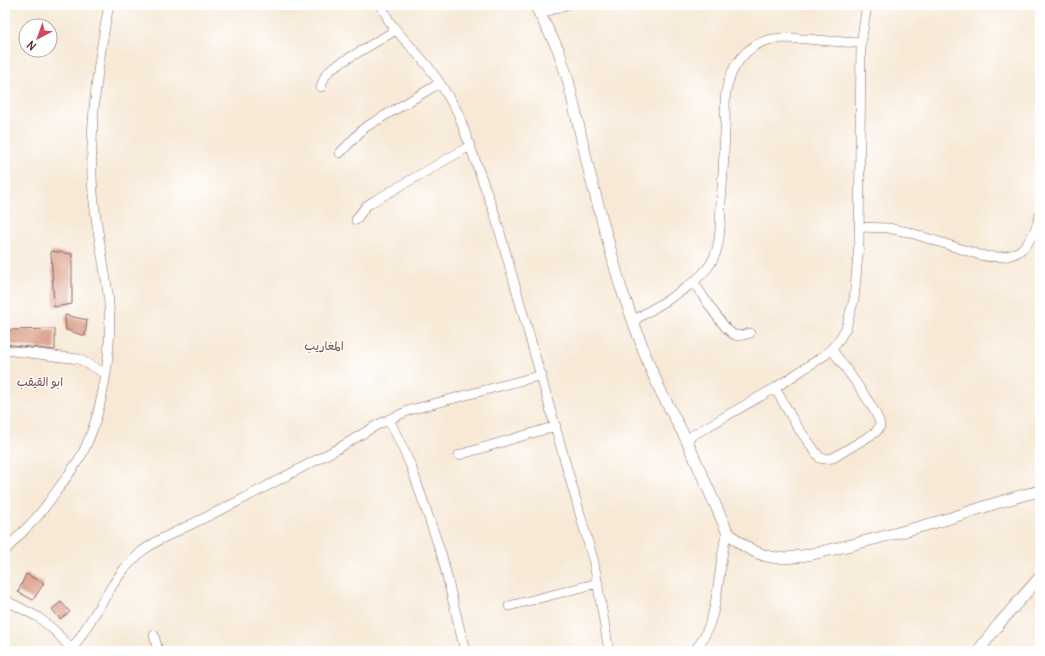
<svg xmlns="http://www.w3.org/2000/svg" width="1045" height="656" viewBox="0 0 1045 656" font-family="Delius,'Playpen Sans Arabic',sans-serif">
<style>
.building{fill:#d7957c}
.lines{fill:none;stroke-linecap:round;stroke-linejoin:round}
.minor-casing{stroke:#876667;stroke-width:10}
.tertiary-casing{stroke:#876667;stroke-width:12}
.minor{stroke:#fff;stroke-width:9}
.tertiary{stroke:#fff;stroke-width:11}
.labels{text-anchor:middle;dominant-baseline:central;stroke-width:3;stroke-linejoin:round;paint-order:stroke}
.neighbourhood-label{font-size:12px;fill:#7b4847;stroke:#fff}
</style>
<rect width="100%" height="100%" fill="#fff"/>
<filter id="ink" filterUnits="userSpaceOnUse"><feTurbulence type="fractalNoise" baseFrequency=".025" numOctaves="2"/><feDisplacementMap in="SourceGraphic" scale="8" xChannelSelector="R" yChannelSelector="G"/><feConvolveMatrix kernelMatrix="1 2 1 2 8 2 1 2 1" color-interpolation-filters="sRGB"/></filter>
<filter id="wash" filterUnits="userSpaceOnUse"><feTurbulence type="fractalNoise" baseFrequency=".012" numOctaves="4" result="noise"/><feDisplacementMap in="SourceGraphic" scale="16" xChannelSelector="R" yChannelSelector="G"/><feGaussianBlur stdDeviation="0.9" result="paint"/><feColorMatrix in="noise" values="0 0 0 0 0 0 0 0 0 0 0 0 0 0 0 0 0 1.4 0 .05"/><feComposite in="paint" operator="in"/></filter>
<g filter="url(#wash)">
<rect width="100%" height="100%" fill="#f7e9d6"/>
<g id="blocks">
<!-- building -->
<path class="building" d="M 51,251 L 72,254 L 72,304 L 54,307 Z
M 65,315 L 87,320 L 85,336 L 66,330 Z
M 55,329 L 55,350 L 5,344 L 5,330 Z
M 26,574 L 44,583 L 33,600 L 18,592 Z
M 61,602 L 70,612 L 60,619 L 52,609 Z"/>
</g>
</g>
<g filter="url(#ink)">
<use href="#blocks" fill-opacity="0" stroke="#876667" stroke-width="1"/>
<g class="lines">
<defs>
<path id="minor" d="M 381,5 L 389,21 L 396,30 L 427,65 L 440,83 L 458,113 L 495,215 L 594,563 L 609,651
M 540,14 L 565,5
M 321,87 L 325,76 L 332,68 L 396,30
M 340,153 L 364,128 L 440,83
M 356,220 L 366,206 L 374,201 L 470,146
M 859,227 L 888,228 L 908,232 L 980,255 C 1016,263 1031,248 1040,215
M 694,282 C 700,292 726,333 735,335 C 740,337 745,334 750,333
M 633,321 C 656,306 697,286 711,263 C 722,245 720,221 721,201 C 723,178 724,154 725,131 C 726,118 724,104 726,92 C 730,67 747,43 773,39 C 784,37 796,39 807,39 C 825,41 843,42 861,43
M 5,350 L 79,359 L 106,374
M 775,388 L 796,425 L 820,458 L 825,459 L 833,458 L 876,432 L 880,426 C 881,414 841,362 832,350
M 389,419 L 411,466 L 442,556 L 465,651
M 686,439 L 775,388 L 825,355 L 837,343 L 846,328 L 854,299 L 859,244 L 861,43 L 867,5
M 459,455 L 556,426
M 5,551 C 15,539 26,529 36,518 C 44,509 51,499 58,489 C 68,475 79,462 86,446 C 104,406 112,349 109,304 C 105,261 93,219 92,176 C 90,118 98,61 109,5
M 5,600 L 38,617 L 55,631 L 73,651
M 509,606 L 598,583
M 154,635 L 158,651
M 72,650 L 114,583 L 124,569 L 142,551 L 159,540 L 237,502 L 339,448 L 377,425 L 410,410 L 542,375
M 694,651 C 721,622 717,568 727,531"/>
<path id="tertiary" d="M 535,5 L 558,49 L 568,80 L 591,179 L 620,285 L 649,365 L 662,394 L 686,439 L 727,531 C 739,545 760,557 779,558 C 799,559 831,549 851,545 C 882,537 913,529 944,520 C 976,510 1008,498 1040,491
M 978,651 L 999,624 L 1040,577"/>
</defs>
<!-- minor casing -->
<use href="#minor" class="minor-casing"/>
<!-- tertiary casing -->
<use href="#tertiary" class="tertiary-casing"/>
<!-- minor -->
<use href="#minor" class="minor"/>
<!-- tertiary -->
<use href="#tertiary" class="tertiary"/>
</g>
</g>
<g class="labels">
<!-- neighbourhood labels -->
<g class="neighbourhood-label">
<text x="324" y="345">المغاريب</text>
<text x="40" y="381">ابو القيقب</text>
</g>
</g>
<!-- margin -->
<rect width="1045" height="656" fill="none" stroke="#fff" stroke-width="20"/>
<!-- north arrow -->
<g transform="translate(38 38) rotate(221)"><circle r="19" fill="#ffffff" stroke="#b7a5aa"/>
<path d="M0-3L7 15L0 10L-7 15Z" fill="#d1495b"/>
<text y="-6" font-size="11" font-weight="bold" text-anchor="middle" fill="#4a1f2b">N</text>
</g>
</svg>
